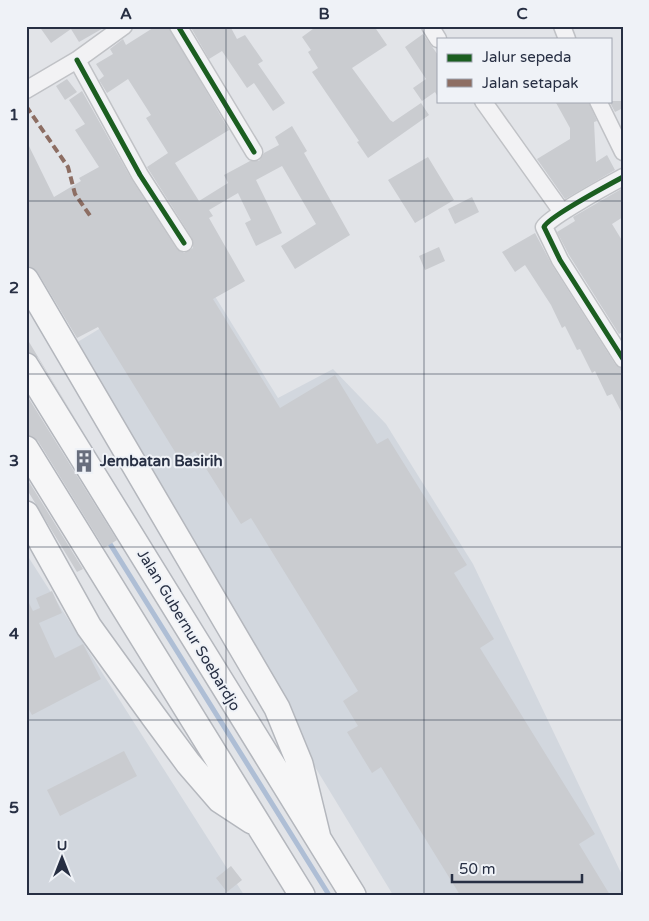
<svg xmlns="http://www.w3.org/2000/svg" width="649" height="921" viewBox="0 0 649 921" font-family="'Varela Round',sans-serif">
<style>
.built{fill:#d2d7de}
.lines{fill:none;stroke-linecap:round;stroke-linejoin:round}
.stream{stroke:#aebed5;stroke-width:5}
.building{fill:#caccd0}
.minor-casing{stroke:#c0c2c6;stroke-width:19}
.highway-casing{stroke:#b4b7bd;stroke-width:28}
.minor{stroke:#f2f2f4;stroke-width:16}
.highway{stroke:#f6f6f7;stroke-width:25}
.quiet{stroke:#8d6e63;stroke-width:4;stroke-dasharray:8 4;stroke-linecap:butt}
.cycleway-casing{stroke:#eff2f7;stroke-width:8}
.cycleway{stroke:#1b5e20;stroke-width:5}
.grid{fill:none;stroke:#272f43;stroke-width:1;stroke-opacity:0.55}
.labels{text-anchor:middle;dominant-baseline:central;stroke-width:4;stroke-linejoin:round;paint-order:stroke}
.poi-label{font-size:15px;font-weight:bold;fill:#272f43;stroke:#eff2f7;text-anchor:start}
.street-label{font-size:15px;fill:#272f43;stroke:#eff2f7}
.neatline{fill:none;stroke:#272f43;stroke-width:2}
.grid-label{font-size:16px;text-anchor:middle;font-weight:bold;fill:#272f43}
</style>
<rect width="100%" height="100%" fill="#e2e4e8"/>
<!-- built -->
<path class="built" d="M 198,269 L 278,398 L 333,369 L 386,424 L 473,564 L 623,877 L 623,895 L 393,895 L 203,583 L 71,346 Z
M 29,558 L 244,895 L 26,895 L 26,560 Z"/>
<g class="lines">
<!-- stream -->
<path class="stream" d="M 107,539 L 329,895"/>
</g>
<!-- building -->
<path class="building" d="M 39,26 L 107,26 L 79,42 L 71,29 L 51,43 Z
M 156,26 L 168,26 L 229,130 L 175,163 L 199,201 L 228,183 L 224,175 L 250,161 L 259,161 L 264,153 L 279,145 L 275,137 L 292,126 L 307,151 L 304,153 L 350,235 L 295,269 L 281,246 L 316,224 L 282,166 L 256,180 L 282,233 L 256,246 L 245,223 L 251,220 L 238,193 L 209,210 L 213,216 L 209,218 L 245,281 L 213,299 L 280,408 L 335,375 L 377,444 L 388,438 L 467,565 L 454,573 L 494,639 L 480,648 L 595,834 L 579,844 L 610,895 L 460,895 L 381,767 L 372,773 L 347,732 L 358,726 L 343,701 L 358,691 L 251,518 L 241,524 L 195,451 L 180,460 L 98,327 L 77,338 L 38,273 L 29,266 L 26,262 L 26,140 L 54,197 L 81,181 L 79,178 L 99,167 L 75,130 L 85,124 L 69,100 L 82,91 L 132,180 L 176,248 L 184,253 L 193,248 L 192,238 L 147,167 L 168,153 L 146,118 L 151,115 L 128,79 L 107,93 L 99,80 L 104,76 L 96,64 L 113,54 L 110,49 L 123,39 L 126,45 Z
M 190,26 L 230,26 L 237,39 L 245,35 L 263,61 L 258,64 L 285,103 L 273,111 L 254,83 L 247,88 L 222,51 L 209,59 Z
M 317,26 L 374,26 L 387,45 L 352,68 L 390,120 L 393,122 L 421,103 L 429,115 L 368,158 L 357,142 L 359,141 L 312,72 L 318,68 L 308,52 L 311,50 L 302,37 Z
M 423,34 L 438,55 L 438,97 L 435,92 L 422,101 L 413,88 L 426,79 L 405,47 Z
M 67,79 L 77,92 L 65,100 L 56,86 Z
M 555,101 L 588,101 L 597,121 L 594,122 L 596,162 L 607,155 L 615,170 L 565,199 L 537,159 L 570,139 L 570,128 Z
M 609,101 L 623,101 L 623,108 L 615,112 Z
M 428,157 L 454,200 L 415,223 L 388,180 Z
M 623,188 L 623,217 L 612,224 L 623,242 L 623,332 L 619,334 L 569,255 L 557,232 L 575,221 L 573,217 Z
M 472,197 L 479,212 L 455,224 L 448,209 Z
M 535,233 L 552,265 L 615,364 L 623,369 L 623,415 L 612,394 L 607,396 L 595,371 L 592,373 L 580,349 L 577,350 L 565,326 L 562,328 L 551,305 L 525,265 L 515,272 L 502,252 Z
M 439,247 L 445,261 L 425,270 L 419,256 Z
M 26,337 L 87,438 L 38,358 L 26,352 Z
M 26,394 L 117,540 L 104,548 L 38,441 L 26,435 Z
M 26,477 L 83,569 L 77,572 L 26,488 Z
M 52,591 L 62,613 L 39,623 L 55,658 L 83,644 L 101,679 L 32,715 L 26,704 L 26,597 L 33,611 L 40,608 L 36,598 Z
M 124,751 L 137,776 L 60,816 L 47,790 Z
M 231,866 L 242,880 L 227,892 L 216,878 Z"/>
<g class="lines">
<defs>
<path id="minor" d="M 178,26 L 254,152
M 430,26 L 438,39
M 562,26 L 567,39
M 77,60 L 140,175 L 184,243
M 26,90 L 77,60 L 124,26
M 483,101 L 562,212
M 598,101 L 623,152
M 623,177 C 610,184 547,218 544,227 L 560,260 L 623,359"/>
<path id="highway" d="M 26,280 L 277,708 L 300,764 L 318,838
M 26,366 L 353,895
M 26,449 L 302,895
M 26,514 L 89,627 L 154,717 L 188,763 L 220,800 L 252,821"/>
</defs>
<!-- minor casing -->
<use href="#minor" class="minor-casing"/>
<!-- highway casing -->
<use href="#highway" class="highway-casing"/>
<!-- minor -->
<use href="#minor" class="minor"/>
<!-- highway -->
<use href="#highway" class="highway"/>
<!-- quiet -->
<path class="quiet" d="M 26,106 L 68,167 L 75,194 L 91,217"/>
<defs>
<path id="cycleway" d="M 178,26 L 254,152
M 77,60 L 140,175 L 184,243
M 623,177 C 610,184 547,218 544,227 L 560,260 L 623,359"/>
</defs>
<!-- cycleway casing -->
<use href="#cycleway" class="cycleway-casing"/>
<!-- cycleway -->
<use href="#cycleway" class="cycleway"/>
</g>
<!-- grid -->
<path class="grid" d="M 226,26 L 226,895M 424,26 L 424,895M 26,201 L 623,201M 26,374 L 623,374M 26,547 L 623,547M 26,720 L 623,720"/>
<!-- icons -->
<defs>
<symbol id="building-bare" viewBox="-9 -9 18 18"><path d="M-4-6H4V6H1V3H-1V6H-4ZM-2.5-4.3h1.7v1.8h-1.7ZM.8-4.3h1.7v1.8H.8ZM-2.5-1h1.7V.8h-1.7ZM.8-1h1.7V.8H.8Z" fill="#686e7d" stroke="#eff2f7" stroke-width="2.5" paint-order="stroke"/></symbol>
</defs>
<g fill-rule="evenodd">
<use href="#building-bare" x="68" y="445" width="32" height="32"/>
</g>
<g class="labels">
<!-- poi labels -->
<g class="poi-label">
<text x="100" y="461">Jembatan Basirih</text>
</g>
<!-- street labels -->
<g class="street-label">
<text transform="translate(189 630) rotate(59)">Jalan Gubernur Soebardjo</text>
</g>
</g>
<!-- border -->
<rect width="649" height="921" fill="none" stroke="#eff2f7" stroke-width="55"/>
<!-- legend -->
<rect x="437" y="38" width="175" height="65" fill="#eff2f7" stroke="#9fa4af"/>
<rect x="447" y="54" width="25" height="8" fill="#1b5e20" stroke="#9fa4af"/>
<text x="482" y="62" font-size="15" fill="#272f43">Jalur sepeda</text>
<rect x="447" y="79" width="25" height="8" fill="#8d6e63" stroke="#9fa4af"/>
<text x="482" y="88" font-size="15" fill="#272f43">Jalan setapak</text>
<!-- north arrow -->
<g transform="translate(62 858)" stroke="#eff2f7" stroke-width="4" paint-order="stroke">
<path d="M0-4L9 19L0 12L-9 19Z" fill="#272f43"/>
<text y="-8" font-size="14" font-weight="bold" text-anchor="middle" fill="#272f43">U</text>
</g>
<!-- scale -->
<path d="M452 874v8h130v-8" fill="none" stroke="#272f43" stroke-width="2.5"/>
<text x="459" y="874" font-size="15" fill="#272f43" stroke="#eff2f7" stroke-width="4" paint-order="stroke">50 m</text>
<rect x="28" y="28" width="594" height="866" class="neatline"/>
<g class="grid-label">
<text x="126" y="19">A</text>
<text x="324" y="19">B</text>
<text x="522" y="19">C</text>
<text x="14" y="120">1</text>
<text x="14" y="293">2</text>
<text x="14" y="466">3</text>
<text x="14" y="639">4</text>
<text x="14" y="813">5</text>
</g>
</svg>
